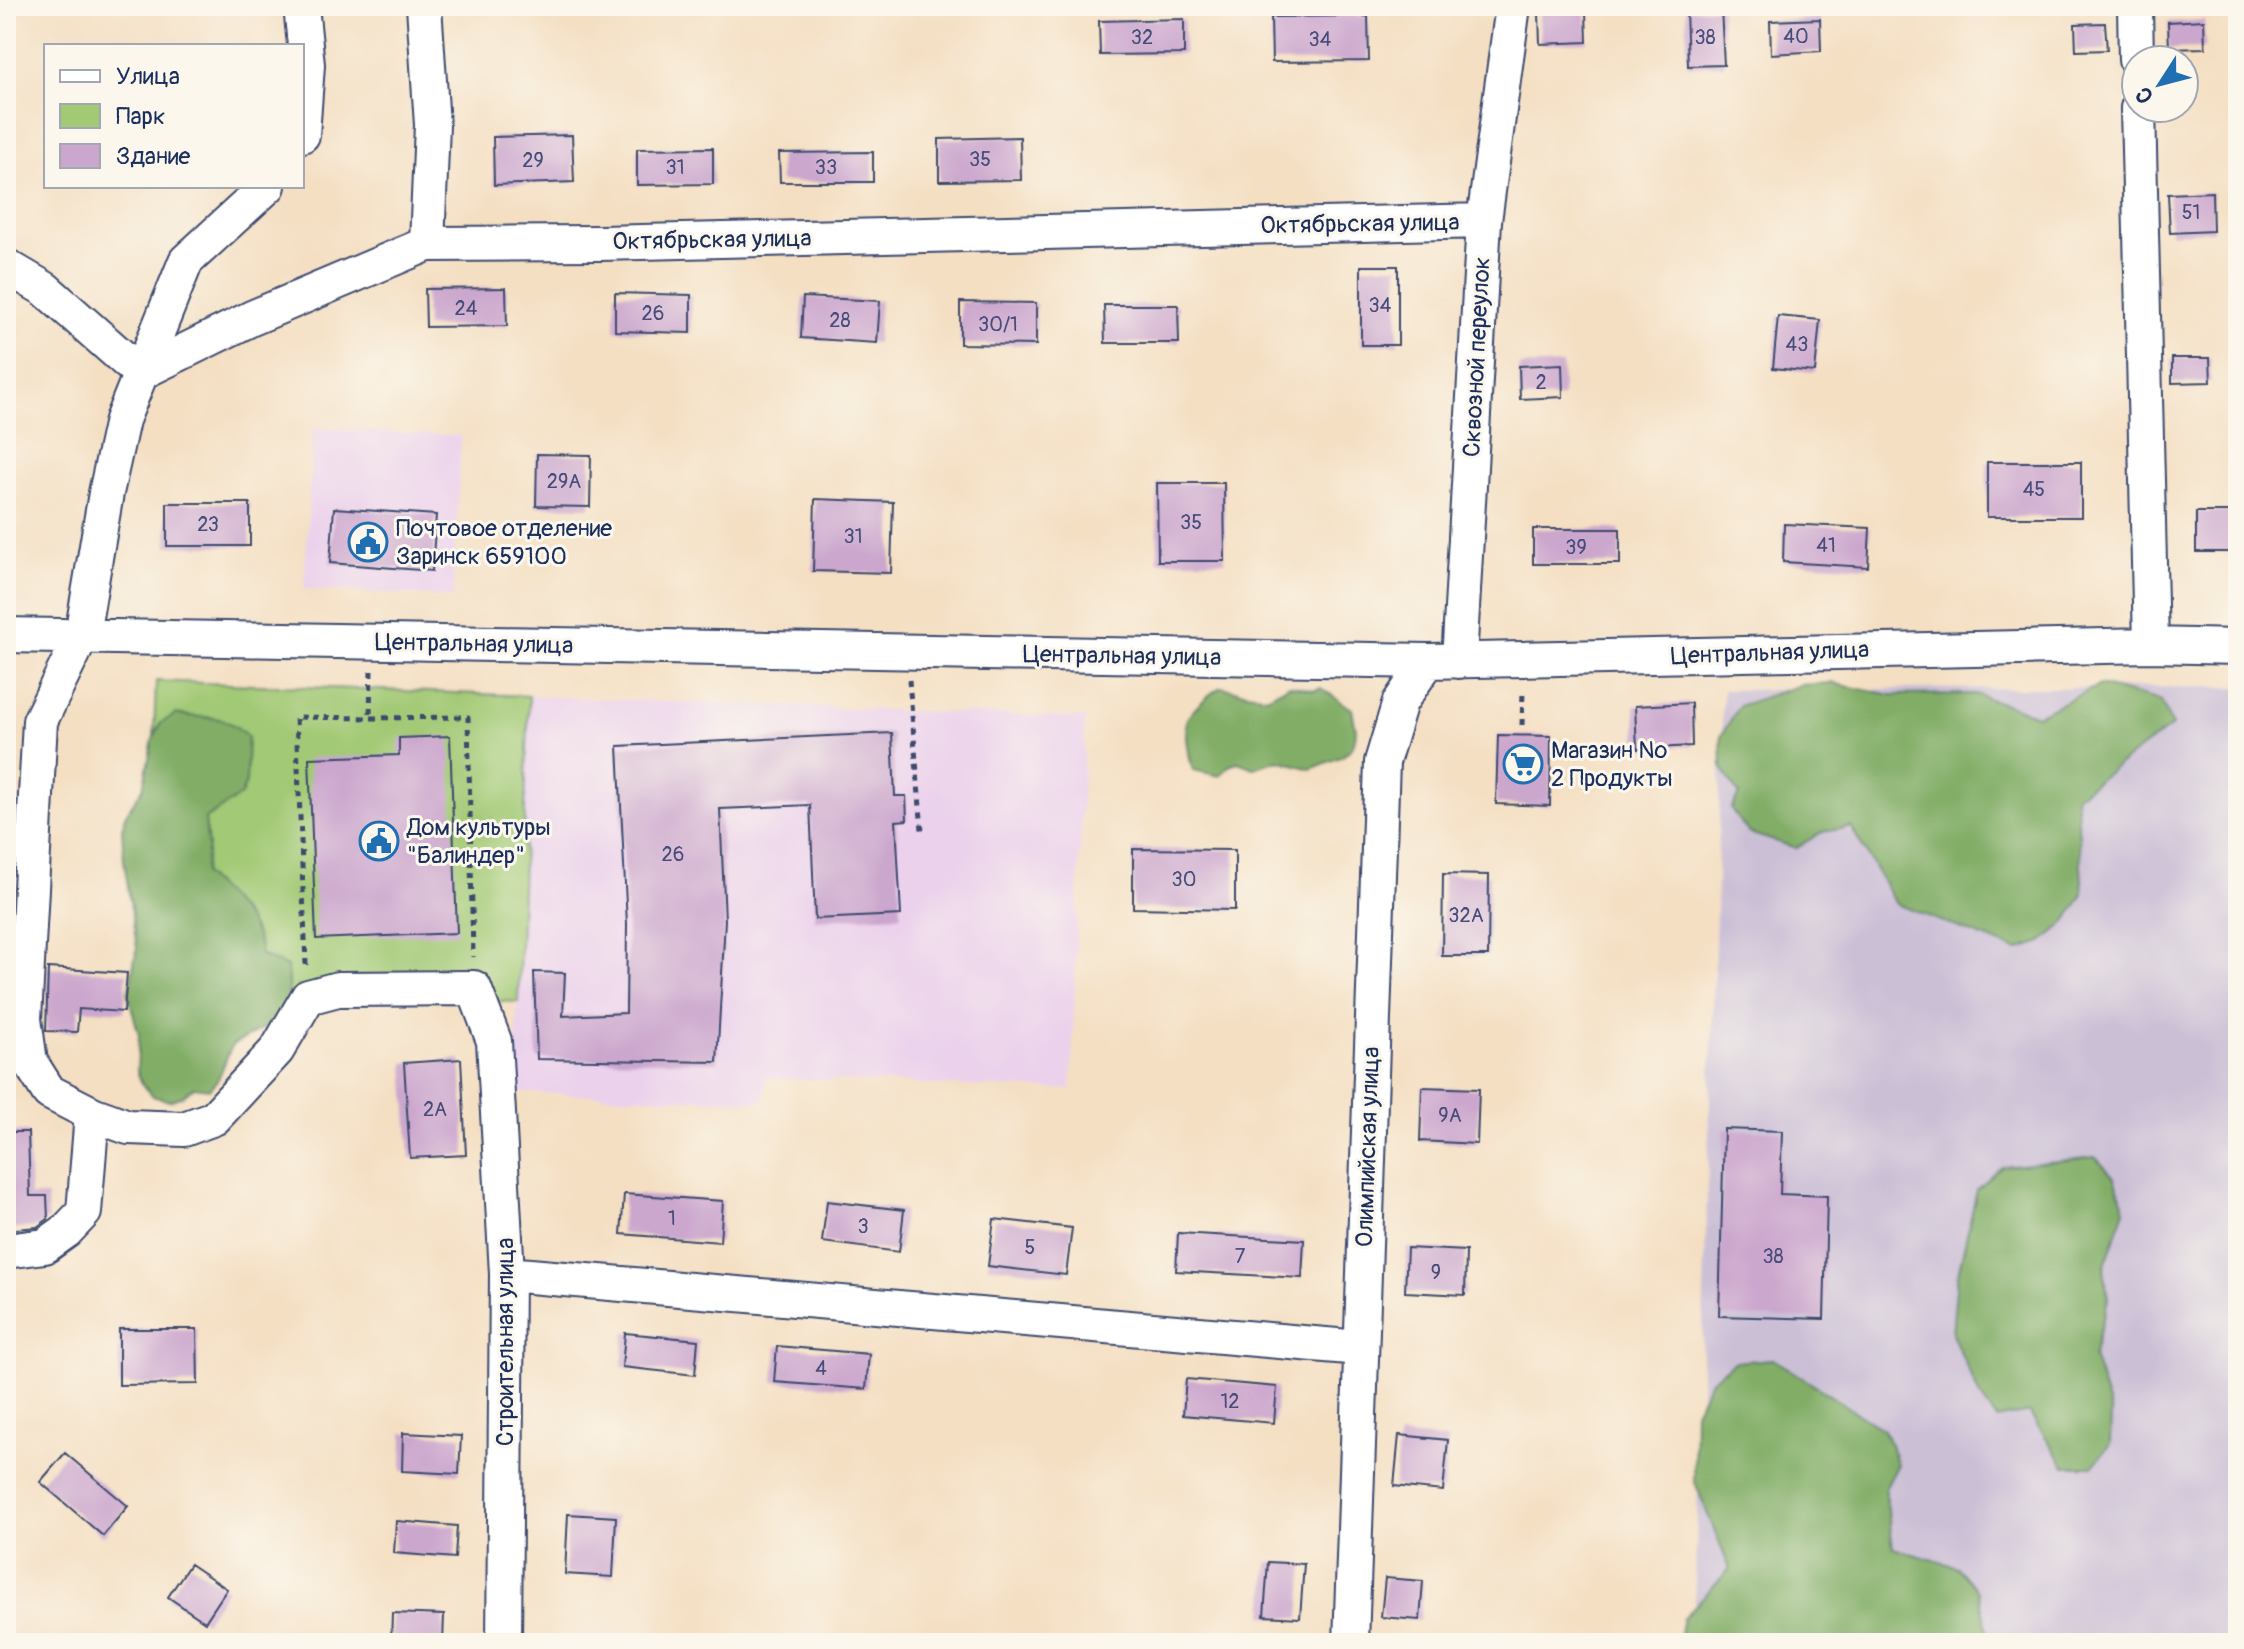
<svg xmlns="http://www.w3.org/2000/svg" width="2244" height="1649" viewBox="0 0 2244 1649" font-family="Pangolin,sans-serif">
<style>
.built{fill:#ebd1ec}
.industrial{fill:#cbbfd6}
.green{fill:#a2c974;stroke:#5e7c69;stroke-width:2}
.forest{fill:#81ad66;stroke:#4e6e62;stroke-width:2}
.building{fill:#cba6cd}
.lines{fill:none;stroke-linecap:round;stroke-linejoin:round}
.minor-casing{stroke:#3c496d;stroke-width:38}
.path{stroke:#3c496d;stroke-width:5;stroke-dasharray:6 6;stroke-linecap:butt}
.minor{stroke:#fff;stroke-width:34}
.labels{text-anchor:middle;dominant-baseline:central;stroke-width:6;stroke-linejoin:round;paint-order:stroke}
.number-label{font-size:20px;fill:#474d7a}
.street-label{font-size:24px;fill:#1b2f5e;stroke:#fbf7ec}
.poi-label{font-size:24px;fill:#1b2f5e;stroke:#fbf7ec;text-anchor:start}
</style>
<rect width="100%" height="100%" fill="#fbf7ec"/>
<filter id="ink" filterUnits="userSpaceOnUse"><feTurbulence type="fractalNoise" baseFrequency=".0125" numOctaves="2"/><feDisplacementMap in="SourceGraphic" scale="16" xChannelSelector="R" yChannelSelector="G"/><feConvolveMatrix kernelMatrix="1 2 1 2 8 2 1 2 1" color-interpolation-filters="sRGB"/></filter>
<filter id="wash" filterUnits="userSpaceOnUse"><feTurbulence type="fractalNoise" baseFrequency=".006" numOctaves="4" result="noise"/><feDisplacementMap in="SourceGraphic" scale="32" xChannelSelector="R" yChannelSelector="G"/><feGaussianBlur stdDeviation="1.8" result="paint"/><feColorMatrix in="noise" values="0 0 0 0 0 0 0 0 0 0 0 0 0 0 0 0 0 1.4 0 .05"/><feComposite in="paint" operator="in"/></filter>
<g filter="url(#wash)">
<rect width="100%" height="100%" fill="#f4dfc3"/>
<!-- built -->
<path class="built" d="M 313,428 L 461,436 L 453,597 L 304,589 Z
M 529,696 L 1085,718 L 1071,1090 L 766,1078 L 764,1102 L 514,1092 Z"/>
<!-- industrial -->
<path class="industrial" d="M 2238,687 L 2238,1643 L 1693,1643 L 1723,690 Z"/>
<!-- green -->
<path class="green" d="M 156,681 L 529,696 L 518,1002 L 145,988 Z"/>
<!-- forest -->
<path class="forest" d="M 1831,683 L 1891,695 L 1975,694 L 2037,715 L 2100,685 L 2161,701 L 2172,726 L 2076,796 L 2083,894 L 2065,923 L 2042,942 L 2017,950 L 1896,904 L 1851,827 L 1822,832 L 1796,848 L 1749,833 L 1731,809 L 1739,795 L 1722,768 L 1721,736 L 1739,706 L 1800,685 Z
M 1289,685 L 1314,690 L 1321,688 L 1352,709 L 1356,730 L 1355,739 L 1352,748 L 1343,756 L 1311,769 L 1278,760 L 1254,768 L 1238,762 L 1231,764 L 1220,776 L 1193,770 C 1190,763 1184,724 1187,719 C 1193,709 1211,692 1221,687 L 1267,697 Z
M 176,714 C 209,721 221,710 248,737 L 246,782 L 241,795 L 205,819 L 208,846 L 204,874 C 226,897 259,921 261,955 L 287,967 L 289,999 L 273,1023 L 232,1045 L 218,1079 L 209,1089 L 194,1087 L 183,1096 L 169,1101 L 153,1096 L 142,1085 L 137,1070 L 139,1035 L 128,994 L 137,948 L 124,861 L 122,829 L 126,814 L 143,788 L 153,739 L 161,723 Z
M 2095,1157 L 2115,1178 L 2125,1210 L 2104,1268 L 2108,1299 L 2093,1357 L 2111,1412 L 2110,1444 L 2093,1466 L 2065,1466 L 2029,1412 L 1997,1419 L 1980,1396 L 1952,1334 L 1957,1279 L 1977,1190 L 2002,1167 Z
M 1773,1359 L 1884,1430 L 1898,1464 L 1885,1489 L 1893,1548 L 1957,1567 L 1978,1591 L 1990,1643 L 1678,1643 L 1683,1618 L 1730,1569 L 1694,1480 L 1695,1411 L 1711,1380 L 1734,1362 Z"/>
<g id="blocks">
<!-- building -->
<path class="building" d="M 1721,8 L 1724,65 L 1688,66 L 1686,9 Z
M 1586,11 L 1587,42 L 1540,44 L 1539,13 Z
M 1368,16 L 1369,61 L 1272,62 L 1271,17 Z
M 1184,19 L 1184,54 L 1100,55 L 1099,21 Z
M 1820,19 L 1821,51 L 1771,54 L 1770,21 Z
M 2204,20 L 2205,48 L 2169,49 L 2168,22 Z
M 2105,23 L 2107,50 L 2076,51 L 2075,24 Z
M 572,135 L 574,182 L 494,185 L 493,137 Z
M 1020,137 L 1021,180 L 939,181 L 939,139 Z
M 713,148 L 713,184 L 637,185 L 637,149 Z
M 873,152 L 873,182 L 780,182 L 779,153 Z
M 2212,192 L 2213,231 L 2170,233 L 2168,194 Z
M 1361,266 L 1398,266 L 1398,345 L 1361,345 Z
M 506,288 L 507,326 L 426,327 L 425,289 Z
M 615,293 L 691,295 L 691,333 L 615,331 Z
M 803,297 L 880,301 L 877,343 L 801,338 Z
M 960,302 L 1036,303 L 1036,345 L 960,344 Z
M 1104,305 L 1178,305 L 1179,343 L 1105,343 Z
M 1778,316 L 1820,320 L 1815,372 L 1773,368 Z
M 2172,358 L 2210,358 L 2211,382 L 2172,383 Z
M 1562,364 L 1563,397 L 1520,399 L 1519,366 Z
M 537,454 L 591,455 L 590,507 L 536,506 Z
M 1987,462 L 2081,462 L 2081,517 L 1987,517 Z
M 1157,483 L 1224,483 L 1225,561 L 1158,561 Z
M 815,499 L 893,502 L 891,573 L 813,571 Z
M 167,503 L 250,503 L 250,546 L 167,546 Z
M 334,508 L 436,515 L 432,571 L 330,563 Z
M 2196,512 L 2237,512 L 2237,552 L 2196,552 Z
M 1784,524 L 1870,528 L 1868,567 L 1783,562 Z
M 1533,529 L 1620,529 L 1620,564 L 1533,564 Z
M 1691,703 L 1692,746 L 1637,749 L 1635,706 Z
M 892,733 L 895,796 L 906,796 L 907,820 L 896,821 L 901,915 L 815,919 L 810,805 L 720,809 L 725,920 L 717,1062 L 537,1059 L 534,972 L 565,973 L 563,1016 L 626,1013 L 627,924 L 618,746 Z
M 1498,735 L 1551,736 L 1550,806 L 1496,804 Z
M 450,736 L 457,933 L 316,939 L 309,758 L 399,755 L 399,738 Z
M 1133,849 L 1235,850 L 1235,910 L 1133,908 Z
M 1443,874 L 1489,875 L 1488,956 L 1442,956 Z
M 48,968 L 127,973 L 124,1012 L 79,1009 L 77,1032 L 46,1031 Z
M 461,1059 L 466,1155 L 410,1158 L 404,1063 Z
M 1422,1087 L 1479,1089 L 1477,1144 L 1420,1141 Z
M 1724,1129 L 1782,1131 L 1780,1194 L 1827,1196 L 1824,1319 L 1719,1316 Z
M 6,1132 L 28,1132 L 30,1196 L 47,1196 L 48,1219 L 37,1227 L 6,1230 Z
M 624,1194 L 723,1201 L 720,1242 L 621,1234 Z
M 827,1201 L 904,1210 L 899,1252 L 822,1242 Z
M 994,1219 L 1072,1228 L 1066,1275 L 988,1266 Z
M 1178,1233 L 1304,1240 L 1302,1278 L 1176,1271 Z
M 1407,1248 L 1466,1251 L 1465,1295 L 1405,1292 Z
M 119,1329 L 197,1329 L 198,1384 L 119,1385 Z
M 625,1333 L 698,1340 L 695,1375 L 622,1367 Z
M 777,1346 L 869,1354 L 866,1389 L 774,1382 Z
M 1186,1379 L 1277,1387 L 1274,1423 L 1183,1415 Z
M 403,1433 L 461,1436 L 459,1474 L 402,1471 Z
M 1399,1435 L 1448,1440 L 1443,1491 L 1394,1486 Z
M 65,1453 L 128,1506 L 103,1536 L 40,1482 Z
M 568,1514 L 616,1517 L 613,1577 L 565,1574 Z
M 396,1521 L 457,1526 L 455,1558 L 394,1553 Z
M 1268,1562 L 1304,1564 L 1300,1618 L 1264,1616 Z
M 190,1564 L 227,1589 L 205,1622 L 168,1597 Z
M 1385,1578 L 1423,1581 L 1420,1620 L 1381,1617 Z
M 392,1613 L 444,1615 L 443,1643 L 391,1643 Z"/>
</g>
</g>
<g filter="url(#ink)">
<use href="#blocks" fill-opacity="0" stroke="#3c496d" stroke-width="2"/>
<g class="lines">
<defs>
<path id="minor" d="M 301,6 L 307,65 L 302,135
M 424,6 L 432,125 L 427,244
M 2135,6 L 2136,60
M 2138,108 L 2151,645
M 268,186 L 186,261 L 122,420 L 106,493 L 82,635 L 40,721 L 24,1019 L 30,1062 L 49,1092 L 92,1114 L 128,1127 L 184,1129 L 214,1118 L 277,1050 L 308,997 L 338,989 L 474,988 L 494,1041 L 507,1274 L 504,1643
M 6,266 L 45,289 L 140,373 L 252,318 L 427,244 L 601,243 L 1484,221
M 6,635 L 1428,661 L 2151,645 L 2238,647
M 1459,661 L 1484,221 L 1513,6
M 6,1251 L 45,1246 L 66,1231 L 84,1212 L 92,1114
M 507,1274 L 1360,1348
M 1351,1643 L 1382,762 L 1400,702 L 1428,661"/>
</defs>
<!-- minor casing -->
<use href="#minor" class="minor-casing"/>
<!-- path -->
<path class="path" d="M 371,671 L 370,718 L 468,717 L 473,957
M 909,680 L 922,830
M 1522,725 L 1523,690
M 306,965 L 296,717 L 370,718"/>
<!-- minor -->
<use href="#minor" class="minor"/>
</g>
</g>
<!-- icons -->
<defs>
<symbol id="civic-ring" viewBox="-11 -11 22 22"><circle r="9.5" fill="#fbf7ec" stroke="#1f6fb2" stroke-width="1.5"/><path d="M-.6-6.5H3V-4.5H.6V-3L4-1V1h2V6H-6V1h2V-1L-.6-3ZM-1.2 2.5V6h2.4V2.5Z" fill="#1f6fb2"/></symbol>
<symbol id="supermarket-ring" viewBox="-11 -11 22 22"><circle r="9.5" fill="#fbf7ec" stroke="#1f6fb2" stroke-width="1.5"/><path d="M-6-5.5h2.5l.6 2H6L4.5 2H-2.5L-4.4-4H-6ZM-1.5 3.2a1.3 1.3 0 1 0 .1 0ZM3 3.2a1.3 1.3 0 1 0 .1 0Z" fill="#1f6fb2"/></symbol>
</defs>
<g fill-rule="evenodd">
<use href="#civic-ring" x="346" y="520" width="44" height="44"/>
<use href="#supermarket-ring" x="1501" y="742" width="44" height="44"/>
<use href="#civic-ring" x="357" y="819" width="44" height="44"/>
</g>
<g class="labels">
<!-- number labels -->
<g class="number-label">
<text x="1796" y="36">40</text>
<text x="1142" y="37">32</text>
<text x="1705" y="37">38</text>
<text x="1320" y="39">34</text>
<text x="980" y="159">35</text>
<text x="533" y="160">29</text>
<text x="675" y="167">31</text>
<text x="826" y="167">33</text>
<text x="2191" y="212">51</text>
<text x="1380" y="305">34</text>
<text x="466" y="308">24</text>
<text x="653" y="313">26</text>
<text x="840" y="320">28</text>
<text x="998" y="324">30/1</text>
<text x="1797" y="344">43</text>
<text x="1541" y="382">2</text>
<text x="564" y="481">29А</text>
<text x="2034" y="489">45</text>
<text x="1191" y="522">35</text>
<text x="208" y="524">23</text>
<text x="853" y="536">31</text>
<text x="1826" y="545">41</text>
<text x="1576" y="547">39</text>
<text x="673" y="854">26</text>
<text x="1184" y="879">30</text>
<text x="1466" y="915">32А</text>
<text x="435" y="1109">2А</text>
<text x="1450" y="1115">9А</text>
<text x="672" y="1218">1</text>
<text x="863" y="1226">3</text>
<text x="1030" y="1247">5</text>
<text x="1240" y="1256">7</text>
<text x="1773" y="1256">38</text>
<text x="1436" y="1272">9</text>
<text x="821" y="1368">4</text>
<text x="1230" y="1401">12</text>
</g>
<!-- street labels -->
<g class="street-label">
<text transform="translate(1360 224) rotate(-1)">Октябрьская улица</text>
<text transform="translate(712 240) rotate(-1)">Октябрьская улица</text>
<text transform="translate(1477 357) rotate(-87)">Сквозной переулок</text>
<text transform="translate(474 644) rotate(1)">Центральная улица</text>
<text transform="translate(1770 653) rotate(-2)">Центральная улица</text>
<text transform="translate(1122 656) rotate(1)">Центральная улица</text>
<text transform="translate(1368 1147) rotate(-88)">Олимпийская улица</text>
<text transform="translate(505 1342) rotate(-90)">Строительная улица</text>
</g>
<!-- poi labels -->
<g class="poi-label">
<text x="396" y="528">Почтовое отделение<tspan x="396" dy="28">Заринск 659100</tspan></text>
<text x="1551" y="750">Магазин №<tspan x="1551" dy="28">2 Продукты</tspan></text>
<text x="407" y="827">Дом культуры<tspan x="407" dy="28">"Балиндер"</tspan></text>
</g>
</g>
<!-- margin -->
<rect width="2244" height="1649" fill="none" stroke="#fbf7ec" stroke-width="32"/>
<!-- legend -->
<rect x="44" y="44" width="260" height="144" fill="#fbf7ec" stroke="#a1a7b3" stroke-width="2"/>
<rect x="60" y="70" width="40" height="12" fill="#ffffff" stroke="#a1a7b3" stroke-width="2"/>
<text x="116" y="84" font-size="24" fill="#1b2f5e">Улица</text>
<rect x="60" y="104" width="40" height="24" fill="#a2c974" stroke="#a1a7b3" stroke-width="2"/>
<text x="116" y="124" font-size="24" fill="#1b2f5e">Парк</text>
<rect x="60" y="144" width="40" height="24" fill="#cba6cd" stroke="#a1a7b3" stroke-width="2"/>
<text x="116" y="164" font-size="24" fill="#1b2f5e">Здание</text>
<!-- north arrow -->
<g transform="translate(2160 84) rotate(234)"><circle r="38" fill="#fbf7ec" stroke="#a1a7b3" stroke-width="2"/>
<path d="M0-6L14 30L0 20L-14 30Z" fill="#1f6fb2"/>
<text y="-12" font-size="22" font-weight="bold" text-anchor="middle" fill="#1b2f5e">С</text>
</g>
</svg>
